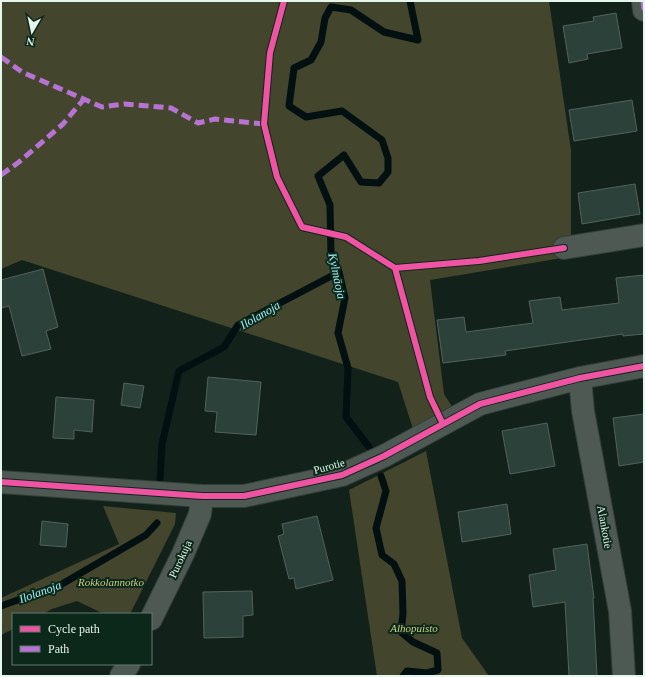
<svg xmlns="http://www.w3.org/2000/svg" width="645" height="677" viewBox="0 0 645 677" font-family="'Times New Roman',serif">
<style>
.green{fill:#43452c}
.lines{fill:none;stroke-linecap:round;stroke-linejoin:round}
.stream{stroke:#021012;stroke-width:7}
.building{fill:#2d413b;stroke:#52615c}
.minor-casing{stroke:#323e38;stroke-width:24}
.minor{stroke:#4e5953;stroke-width:22}
.quiet{stroke:#b673d3;stroke-width:5;stroke-dasharray:10 5;stroke-linecap:butt}
.cycleway-casing{stroke:#0c281a;stroke-width:8}
.cycleway{stroke:#f153a3;stroke-width:6}
.labels{text-anchor:middle;dominant-baseline:central;stroke-width:4;stroke-linejoin:round;paint-order:stroke}
.street-label{font-size:11px;fill:#e5f6ec;stroke:#0c281a}
.park-label{font-size:11px;font-style:italic;fill:#cbcc83;stroke:#0c281a}
.water-label{font-size:12px;font-style:italic;fill:#a1ecf8;stroke:#0c281a}
</style>
<rect width="100%" height="100%" fill="#12221a"/>
<!-- green -->
<path class="green" d="M 1,1 L 549,1 L 571,150 L 571,237 L 574,256 L 430,280 L 444,394 L 453,408 L 413,429 L 398,382 L 22,260 L 1,269 Z
M 426,451 L 462,638 L 489,676 L 377,676 L 349,490 Z
M 103,506 L 176,513 L 175,524 L 130,614 L 104,614 L 77,601 L 52,609 L 43,614 L 13,614 L 13,629 L 1,635 L 1,598 L 119,544 Z"/>
<g class="lines">
<!-- stream -->
<path class="stream" d="M 369,447 L 346,417 L 348,368 L 338,333 L 345,298 L 339,272 L 331,254 L 330,205 L 318,176 L 344,155 L 361,182 L 379,183 L 388,172 L 388,158 L 382,140 L 342,111 L 306,117 L 289,106 L 294,68 L 311,60 L 321,42 L 325,18 L 331,7 L 351,10 L 384,32 L 418,40 L 410,1
M 381,476 L 386,491 L 376,528 L 382,555 L 394,564 L 402,581 L 403,614 L 401,632 L 413,642 L 437,653 L 438,670 L 427,673 L 407,671 L 403,676
M 160,479 L 162,444 L 179,371 L 224,347 L 238,325 L 339,272
M 1,606 L 62,584 L 146,535 L 157,523"/>
</g>
<!-- building -->
<path class="building" d="M 616,13 L 622,48 L 587,54 L 588,59 L 569,63 L 563,26 L 594,21 L 593,17 Z
M 632,100 L 637,131 L 574,141 L 569,110 Z
M 635,184 L 640,214 L 582,224 L 578,193 Z
M 43,269 L 58,327 L 46,331 L 51,349 L 22,356 L 9,306 L 1,308 L 1,280 Z
M 644,275 L 644,334 L 623,336 L 623,334 L 505,351 L 506,355 L 443,363 L 437,320 L 464,317 L 466,332 L 533,323 L 529,301 L 560,297 L 562,310 L 619,303 L 616,278 Z
M 208,377 L 261,382 L 256,435 L 215,432 L 217,412 L 205,411 Z
M 124,383 L 144,386 L 140,408 L 121,405 Z
M 56,397 L 94,400 L 92,432 L 74,430 L 74,439 L 53,438 Z
M 644,414 L 644,462 L 619,466 L 613,418 Z
M 547,423 L 555,466 L 510,474 L 502,431 Z
M 507,504 L 511,534 L 462,542 L 458,512 Z
M 317,516 L 333,580 L 296,589 L 294,578 L 289,579 L 278,536 L 284,534 L 282,524 Z
M 42,521 L 68,524 L 66,547 L 40,545 Z
M 587,544 L 594,598 L 593,598 L 597,676 L 569,676 L 565,602 L 533,607 L 529,575 L 556,570 L 553,549 Z
M 252,591 L 253,615 L 243,616 L 243,637 L 204,638 L 203,592 Z"/>
<g class="lines">
<defs>
<path id="minor" d="M 643,1 L 644,10
M 564,248 L 644,235
M 580,378 L 583,411 L 620,611 L 624,676
M 1,482 L 202,496 L 244,496 L 342,475 L 384,456 L 480,404 L 580,378 L 644,366
M 151,619 L 183,554 L 200,514 L 202,496
M 121,676 L 129,664"/>
</defs>
<!-- minor casing -->
<use href="#minor" class="minor-casing"/>
<!-- minor -->
<use href="#minor" class="minor"/>
<!-- quiet -->
<path class="quiet" d="M 643,1 L 644,10
M 1,57 L 22,72 L 102,107 L 124,104 L 171,108 L 198,123 L 215,119 L 264,124
M 1,175 L 19,162 L 63,124 L 84,99"/>
<defs>
<path id="cycleway" d="M 284,1 L 270,53 L 264,124 L 277,177 L 302,227 L 346,237 L 395,268 L 430,397 L 443,424
M 395,268 L 479,261 L 564,248
M 1,482 L 202,496 L 244,496 L 342,475 L 384,456 L 480,404 L 580,378 L 644,366"/>
</defs>
<!-- cycleway casing -->
<use href="#cycleway" class="cycleway-casing"/>
<!-- cycleway -->
<use href="#cycleway" class="cycleway"/>
</g>
<g class="labels">
<!-- street labels -->
<g class="street-label">
<text transform="translate(329 466) rotate(-15)">Purotie</text>
<text transform="translate(605 527) rotate(80)">Alankotie</text>
<text transform="translate(180 559) rotate(-65)">Purokuja</text>
</g>
<!-- park labels -->
<g class="park-label">
<text x="111" y="582">Rokkolannotko</text>
<text x="414" y="628">Alhopuisto</text>
</g>
<!-- water labels -->
<g class="water-label">
<text transform="translate(337 276) rotate(78)">Kylmäoja</text>
<text transform="translate(260 315) rotate(-30)">Ilolanoja</text>
<text transform="translate(40 592) rotate(-20)">Ilolanoja</text>
</g>
</g>
<!-- border -->
<rect width="645" height="677" fill="none" stroke="#e5f6ec" stroke-width="4"/>
<!-- legend -->
<rect x="12" y="613" width="140" height="52" fill="#0c281a" stroke="#637a6e"/>
<rect x="20" y="626" width="20" height="6" fill="#f153a3" stroke="#637a6e"/>
<text x="48" y="633" font-size="12" fill="#e5f6ec">Cycle path</text>
<rect x="20" y="646" width="20" height="6" fill="#b673d3" stroke="#637a6e"/>
<text x="48" y="653" font-size="12" fill="#e5f6ec">Path</text>
<!-- north arrow -->
<g transform="translate(32 32) rotate(189)" stroke="#0c281a" stroke-width="3" paint-order="stroke">
<path d="M0-3L7 15L0 10L-7 15Z" fill="#e5f6ec"/>
<text y="-6" font-size="11" font-weight="bold" text-anchor="middle" fill="#e5f6ec">N</text>
</g>
</svg>
